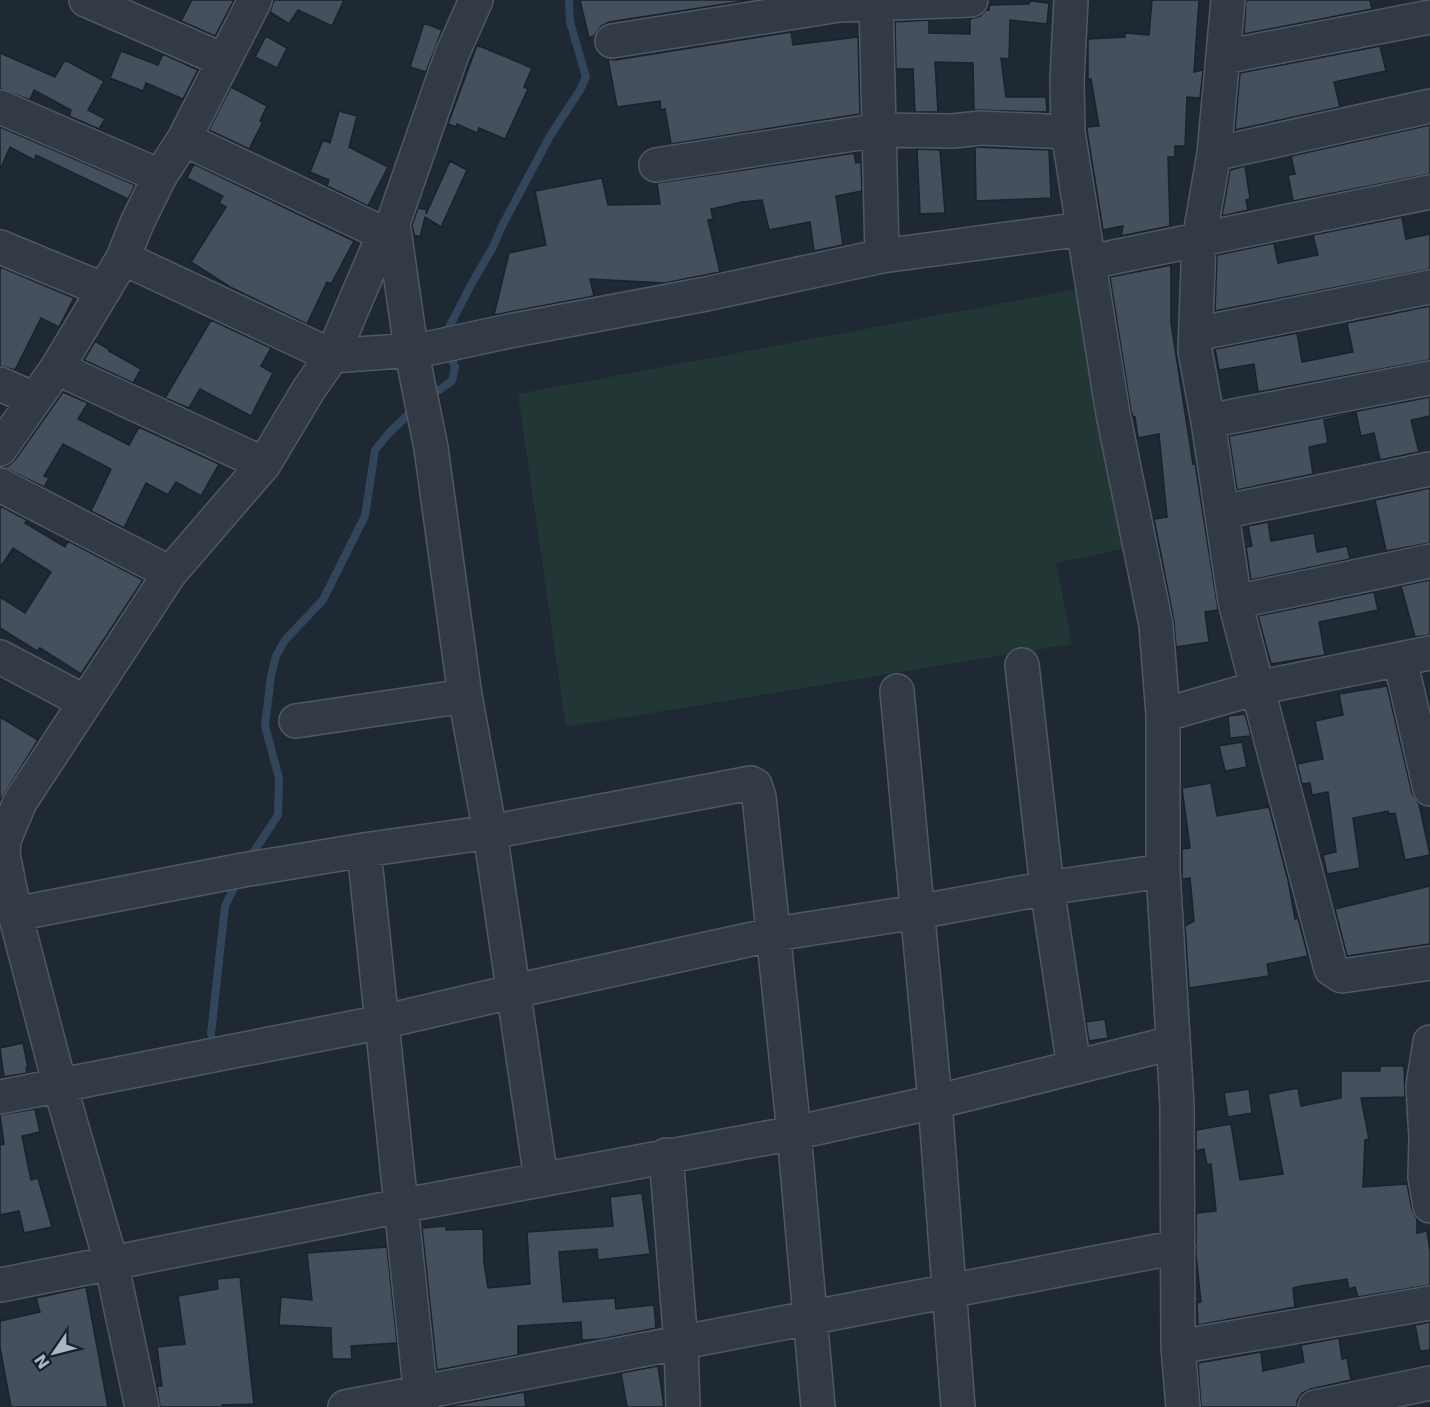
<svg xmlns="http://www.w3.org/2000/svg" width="1430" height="1407" viewBox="0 0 1430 1407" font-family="'DejaVu Sans',sans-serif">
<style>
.green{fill:#223636}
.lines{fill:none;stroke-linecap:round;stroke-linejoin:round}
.stream{stroke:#33455b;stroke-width:8}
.building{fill:#45505e;stroke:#1a222b;stroke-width:1.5}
.minor-casing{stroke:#505863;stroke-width:36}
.minor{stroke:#323b45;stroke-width:33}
</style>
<rect width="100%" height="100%" fill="#1f2934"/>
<!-- green -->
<path class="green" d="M 1094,286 L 1132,547 L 1056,563 L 1072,644 L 566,727 L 518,394 Z"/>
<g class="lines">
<!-- stream -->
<path class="stream" d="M 445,335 L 472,283 L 493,247 L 501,228 L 550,136 L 580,90 L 586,77 L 570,22 L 569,0
M 429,397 L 452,381 L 455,367 L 449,353
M 249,859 L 278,815 L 279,778 L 265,726 L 271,676 L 276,656 L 285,640 L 323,600 L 365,516 L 375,450 L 390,432 L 415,408
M 211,1034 L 225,906 L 238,880"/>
</g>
<!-- building -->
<path class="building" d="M 192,0 L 234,0 L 215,36 L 181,21 Z
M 274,0 L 344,0 L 332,26 L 298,10 L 289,24 L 270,12 Z
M 580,0 L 751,0 L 609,22 L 601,26 L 594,36 L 589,38 Z
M 1152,0 L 1199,0 L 1194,72 L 1203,70 L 1200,98 L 1187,97 L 1185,146 L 1175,146 L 1175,157 L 1168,157 L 1170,226 L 1121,236 L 1123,226 L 1103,230 L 1087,130 L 1087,127 L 1099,126 L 1091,79 L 1088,79 L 1088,39 L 1125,37 L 1125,33 L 1149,35 Z
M 1246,0 L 1370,0 L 1372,9 L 1244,34 Z
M 1030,1 L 1049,3 L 1047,24 L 1010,20 L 1009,59 L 1001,58 L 1006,97 L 1046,97 L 1047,112 L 974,110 L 973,63 L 935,62 L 938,112 L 915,112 L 913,69 L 896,69 L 895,22 L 929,20 L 929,33 L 970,34 L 970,19 L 980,16 L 986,10 L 989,10 L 989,5 L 1029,4 Z
M 424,23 L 442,30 L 426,72 L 410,67 Z
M 791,32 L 793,45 L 858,37 L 860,114 L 671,144 L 665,109 L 661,110 L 660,101 L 617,107 L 608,59 L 615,60 Z
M 266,36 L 287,48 L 277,68 L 255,57 Z
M 477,45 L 532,68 L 524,87 L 528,89 L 505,139 L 479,128 L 477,133 L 457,124 L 456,127 L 448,124 Z
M 1380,46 L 1386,71 L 1334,82 L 1340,107 L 1235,130 L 1240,73 Z
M 121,51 L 158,65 L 163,54 L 198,70 L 183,99 L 146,83 L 143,91 L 110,78 Z
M 0,53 L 55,77 L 65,60 L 104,81 L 88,110 L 105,119 L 99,129 L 69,116 L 71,110 L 34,90 L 30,100 L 0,89 Z
M 231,87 L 267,106 L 260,121 L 263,122 L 249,149 L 209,130 Z
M 339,111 L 357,116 L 349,147 L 388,167 L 368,206 L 327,186 L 329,180 L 310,172 L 323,140 L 330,143 Z
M 1430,125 L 1430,174 L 1293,201 L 1288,175 L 1295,174 L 1291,156 Z
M 0,127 L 135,185 L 128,199 L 36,155 L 34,160 L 10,147 L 0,170 Z
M 975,147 L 1049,150 L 1051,198 L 976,201 Z
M 917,149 L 940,150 L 945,213 L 920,214 Z
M 854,153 L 856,163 L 861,162 L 862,191 L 836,196 L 843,245 L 814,251 L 810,222 L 769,230 L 762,200 L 742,202 L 711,209 L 713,219 L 708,220 L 720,272 L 665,283 L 590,279 L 594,296 L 494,315 L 509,253 L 546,245 L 535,191 L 602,178 L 608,205 L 660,204 L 657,183 Z
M 450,161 L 467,170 L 441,227 L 425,217 L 420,237 L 414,235 L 412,225 L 418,208 L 427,210 L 426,214 Z
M 194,164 L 354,241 L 331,284 L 327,282 L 307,324 L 230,287 L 191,262 L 226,207 L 219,203 L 223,196 L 187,178 Z
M 1245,166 L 1250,199 L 1246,200 L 1248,210 L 1222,216 L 1230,170 Z
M 1402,217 L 1406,239 L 1430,234 L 1430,269 L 1215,311 L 1217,255 L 1274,243 L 1278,263 L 1318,255 L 1313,235 Z
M 1171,265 L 1171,323 L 1193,464 L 1195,463 L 1218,610 L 1205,612 L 1209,642 L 1176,647 L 1174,621 L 1154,519 L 1167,517 L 1159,434 L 1138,438 L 1135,417 L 1133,417 L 1131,411 L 1110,277 Z
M 0,267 L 74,298 L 59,327 L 41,318 L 15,370 L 0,366 Z
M 1430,306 L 1430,360 L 1258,392 L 1254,364 L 1219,370 L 1215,349 L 1297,333 L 1302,362 L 1353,352 L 1347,323 Z
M 211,320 L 271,348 L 261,366 L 273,373 L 251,416 L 200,389 L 189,408 L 165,398 Z
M 95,341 L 110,350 L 109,351 L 141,369 L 133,383 L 84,360 Z
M 63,392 L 88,403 L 78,419 L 129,445 L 139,427 L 219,464 L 201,496 L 176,482 L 168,495 L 146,483 L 124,528 L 91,511 L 111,469 L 63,444 L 44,476 L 49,478 L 44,487 L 3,467 L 8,466 L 15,460 Z
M 1430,397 L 1430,416 L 1411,420 L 1419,452 L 1380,460 L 1374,433 L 1361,436 L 1356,413 L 1324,420 L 1328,443 L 1309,447 L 1313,474 L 1237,490 L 1229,436 Z
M 1430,488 L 1430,543 L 1386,551 L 1375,500 Z
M 0,506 L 27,520 L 25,523 L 65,547 L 68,541 L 143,580 L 81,674 L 40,648 L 37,651 L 0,628 L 0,597 L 25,613 L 51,572 L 13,548 L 0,568 Z
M 1268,522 L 1271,541 L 1314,533 L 1317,552 L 1347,546 L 1350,559 L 1251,580 L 1246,547 L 1252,546 L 1248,526 Z
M 1430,580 L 1430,635 L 1415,637 L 1401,586 Z
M 1374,592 L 1378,610 L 1319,622 L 1325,655 L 1271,664 L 1258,616 Z
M 1387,686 L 1412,793 L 1419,804 L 1430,855 L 1405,860 L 1395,813 L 1389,814 L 1388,811 L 1353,818 L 1360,868 L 1327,874 L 1323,855 L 1336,852 L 1328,792 L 1312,795 L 1310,783 L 1302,784 L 1297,764 L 1323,759 L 1315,721 L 1343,715 L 1339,694 Z
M 1245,714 L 1251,736 L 1230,738 L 1228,716 Z
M 0,717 L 38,740 L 0,801 Z
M 1242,742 L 1247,767 L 1225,771 L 1219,746 Z
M 1211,783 L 1217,816 L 1269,807 L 1288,880 L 1295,919 L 1298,918 L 1308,956 L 1267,964 L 1269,976 L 1189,988 L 1185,926 L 1194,921 L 1190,878 L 1182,879 L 1182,849 L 1190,848 L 1182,788 Z
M 1430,886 L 1430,944 L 1347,956 L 1335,909 Z
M 1105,1019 L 1108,1038 L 1089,1041 L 1086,1022 Z
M 23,1043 L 28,1067 L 26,1067 L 27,1073 L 4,1077 L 0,1048 Z
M 1380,1066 L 1404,1066 L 1405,1097 L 1361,1098 L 1369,1139 L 1365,1140 L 1363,1187 L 1407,1184 L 1412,1209 L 1417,1219 L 1417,1233 L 1427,1231 L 1430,1251 L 1430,1285 L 1358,1297 L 1355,1287 L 1349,1289 L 1347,1279 L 1301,1286 L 1293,1288 L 1295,1307 L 1198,1325 L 1197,1303 L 1201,1302 L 1196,1255 L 1196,1213 L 1216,1211 L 1211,1164 L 1207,1165 L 1204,1149 L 1196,1151 L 1196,1130 L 1231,1124 L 1240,1180 L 1283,1174 L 1268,1094 L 1298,1088 L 1301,1106 L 1341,1098 L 1341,1071 L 1380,1071 Z
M 1249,1089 L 1252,1113 L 1228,1117 L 1224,1093 Z
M 35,1109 L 40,1132 L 22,1136 L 31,1180 L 38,1178 L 52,1227 L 24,1233 L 19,1211 L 0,1215 L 0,1145 L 4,1144 L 0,1115 Z
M 642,1193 L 650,1254 L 598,1260 L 597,1249 L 559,1252 L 563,1302 L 615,1298 L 616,1309 L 654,1305 L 656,1328 L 602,1339 L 582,1340 L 581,1322 L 518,1326 L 518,1355 L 437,1370 L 422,1228 L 446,1226 L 446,1230 L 483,1229 L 484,1263 L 488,1288 L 530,1284 L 527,1232 L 613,1226 L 610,1197 Z
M 387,1247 L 397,1343 L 351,1346 L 352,1359 L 332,1359 L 331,1328 L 279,1325 L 281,1297 L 312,1300 L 307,1253 Z
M 240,1277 L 254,1404 L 222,1405 L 222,1407 L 160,1407 L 157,1386 L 162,1386 L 157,1347 L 185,1344 L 178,1296 L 218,1289 L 217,1279 Z
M 86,1287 L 108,1407 L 11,1407 L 0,1347 L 0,1321 L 40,1312 L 36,1298 Z
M 1430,1322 L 1430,1350 L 1420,1351 L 1415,1325 Z
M 1339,1338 L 1342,1359 L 1347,1358 L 1351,1380 L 1311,1389 L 1302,1393 L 1297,1401 L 1297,1407 L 1201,1407 L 1198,1363 L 1261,1352 L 1263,1371 L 1304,1362 L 1301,1345 Z
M 658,1366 L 664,1407 L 627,1407 L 621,1373 Z
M 524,1392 L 526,1407 L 444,1407 Z"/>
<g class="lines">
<defs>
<path id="minor" d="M 86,0 L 223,60
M 876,0 L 882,256
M 1071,0 L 1067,79 L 1068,132 L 1113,414 L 1156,625 L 1163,715 L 1163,871 L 1177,1105 L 1178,1347 L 1183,1407
M 1228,0 L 1214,154 L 1199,240 L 1195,351 L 1208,421 L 1235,602 L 1331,969 L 1342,976 L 1430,963
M 612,41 L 839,5 L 971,0
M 1224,57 L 1430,17
M 0,107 L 160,176
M 184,139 L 384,234
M 1214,154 L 1430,106
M 656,165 L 879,130 L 953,131 L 980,128 L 1068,132
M 393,223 L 411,349 L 431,448 L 465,696 L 490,832 L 541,1179
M 0,247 L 104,290
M 123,258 L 332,356 L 426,349 L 509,331 L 706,294 L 882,256 L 1083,229
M 1090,262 L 1430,192
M 1196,334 L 1430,287
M 57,368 L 264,464
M 0,384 L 34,399
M 1208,421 L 1430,378
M 0,449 L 57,368 L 123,258 L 137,223 L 160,176 L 184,139 L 255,0
M 0,485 L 170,573
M 1222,512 L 1430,469
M 1235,602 L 1430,561
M 0,657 L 85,702
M 1400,659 L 1430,789
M 1022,665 L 1047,888 L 1074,1067
M 897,691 L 935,1102 L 958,1407
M 1163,715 L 1257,688 L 1430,653
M 296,721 L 465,696
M 364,850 L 422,1407
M 15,914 L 243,870 L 364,850 L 490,832 L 751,783 L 755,785 L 759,797 L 794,1133 L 818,1407
M 1430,1042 L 1423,1086 L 1426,1138 L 1425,1177 L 1430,1206
M 0,1097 L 382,1022 L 515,991 L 775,934 L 917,912 L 1047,888 L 1163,871
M 666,1155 L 681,1344 L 683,1407
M 0,1285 L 400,1206 L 794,1133 L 935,1102 L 1172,1043
M 1178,1347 L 1430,1303
M 142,1407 L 111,1262 L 60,1086 L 15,914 L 3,854 L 4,840 L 20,802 L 170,573 L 264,464 L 309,389 L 332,356 L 384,234 L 393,223 L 452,54 L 476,0
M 345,1407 L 1178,1247
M 1315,1407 L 1430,1383"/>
</defs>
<!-- minor casing -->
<use href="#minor" class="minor-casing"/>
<!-- minor -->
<use href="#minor" class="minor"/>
</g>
<!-- north arrow -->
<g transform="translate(54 1353) rotate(235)" stroke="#182029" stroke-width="4.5" paint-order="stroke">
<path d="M0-4.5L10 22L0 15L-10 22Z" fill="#acb5c2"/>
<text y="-9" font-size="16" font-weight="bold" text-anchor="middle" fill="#acb5c2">N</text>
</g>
</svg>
